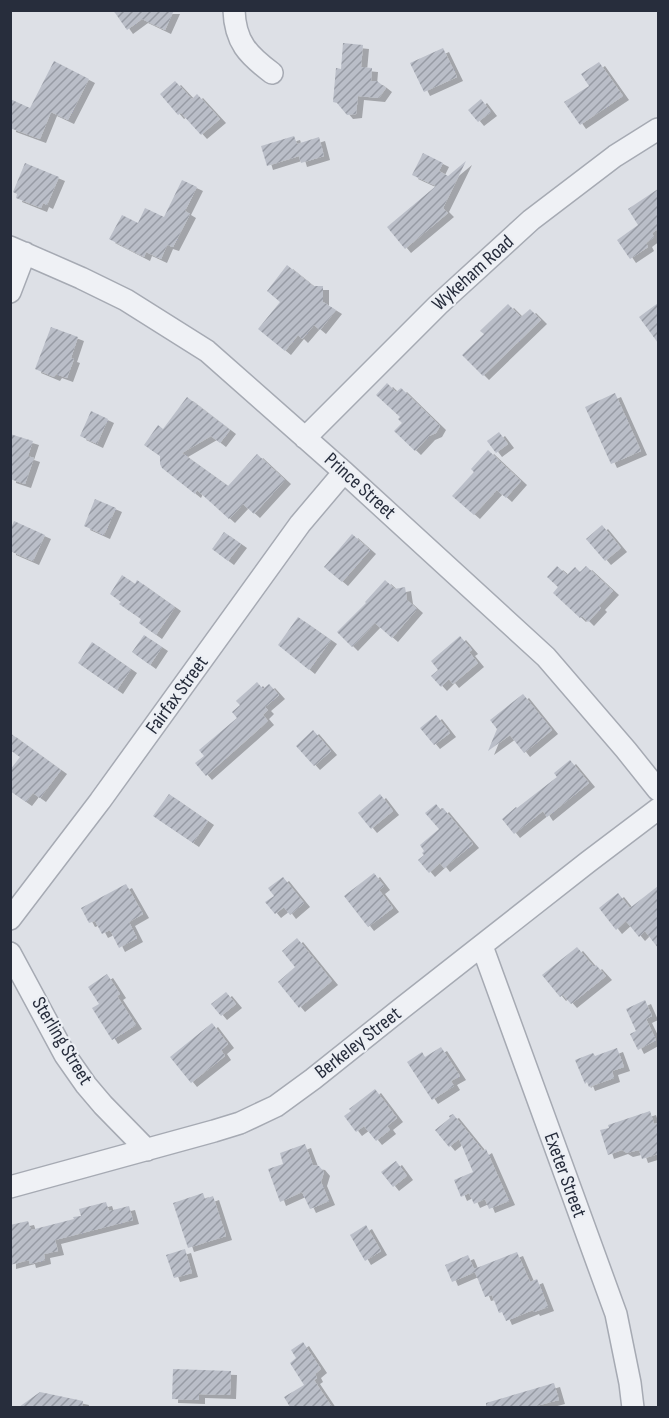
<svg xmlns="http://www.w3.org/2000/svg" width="669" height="1418" viewBox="0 0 669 1418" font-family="'Sofia Sans Condensed',sans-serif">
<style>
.building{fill:url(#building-hatch);filter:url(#shadow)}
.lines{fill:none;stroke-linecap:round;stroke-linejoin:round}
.minor-casing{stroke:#a6aab3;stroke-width:24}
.minor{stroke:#eff1f5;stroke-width:21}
.labels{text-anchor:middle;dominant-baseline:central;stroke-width:4.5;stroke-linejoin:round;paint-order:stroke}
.street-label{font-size:20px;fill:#272d3c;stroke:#eceff4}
</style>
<defs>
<pattern id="building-hatch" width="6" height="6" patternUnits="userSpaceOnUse" patternTransform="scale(1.5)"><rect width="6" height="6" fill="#babec8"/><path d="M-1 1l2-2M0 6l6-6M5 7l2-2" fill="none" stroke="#979ba4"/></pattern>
<filter id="shadow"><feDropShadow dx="6" dy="4" stdDeviation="0" flood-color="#0004"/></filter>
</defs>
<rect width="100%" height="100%" fill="#dde0e6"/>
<!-- building -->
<path class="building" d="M 113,10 L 174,10 L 165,30 L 142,19 L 127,30 Z
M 343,43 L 363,45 L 361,67 L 372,68 L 371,81 L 377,81 L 386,88 L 379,98 L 358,96 L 356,114 L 347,115 L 337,103 L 333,102 L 336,68 L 341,69 Z
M 443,48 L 457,77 L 424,92 L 410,63 Z
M 54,61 L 89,79 L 68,120 L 51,112 L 40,139 L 10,128 L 10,99 L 30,108 Z
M 599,62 L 623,96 L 580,125 L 564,102 L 589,86 L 581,74 Z
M 175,81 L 192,99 L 197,94 L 220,119 L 201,135 L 181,113 L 178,115 L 160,94 Z
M 481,99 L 491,112 L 478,122 L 468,110 Z
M 294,136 L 297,144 L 319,137 L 324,156 L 301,163 L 299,156 L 267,166 L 261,146 Z
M 423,153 L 443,163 L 439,171 L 448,176 L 466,161 L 443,208 L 448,213 L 405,249 L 387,227 L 436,186 L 412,175 Z
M 25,163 L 59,177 L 47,205 L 43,203 L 41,208 L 16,198 L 17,194 L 13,192 Z
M 182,180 L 197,187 L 185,211 L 190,214 L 173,247 L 167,245 L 161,259 L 146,252 L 144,257 L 109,239 L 122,215 L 138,223 L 145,208 L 164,217 Z
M 658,189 L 658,229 L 652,233 L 654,237 L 646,243 L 648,247 L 630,259 L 617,240 L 638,225 L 628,209 Z
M 287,265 L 313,286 L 323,286 L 323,302 L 336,310 L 320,330 L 314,325 L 302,339 L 298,335 L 285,351 L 258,329 L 280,302 L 267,291 Z
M 658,303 L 658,343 L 639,317 Z
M 508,304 L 521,317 L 530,309 L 541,320 L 483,376 L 462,355 L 484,334 L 480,331 Z
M 51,327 L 78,337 L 71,358 L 74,359 L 67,378 L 56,374 L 54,377 L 35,369 Z
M 387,383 L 396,392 L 401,388 L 440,426 L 436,433 L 429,436 L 415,451 L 394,431 L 402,423 L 398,419 L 400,417 L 376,395 Z
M 615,393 L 641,451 L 611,464 L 585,407 Z
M 187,397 L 230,430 L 220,443 L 211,436 L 182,453 L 228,486 L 257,454 L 285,480 L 254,514 L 243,504 L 229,519 L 197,490 L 195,494 L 162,468 L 160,464 L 160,456 L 144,445 L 158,425 L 163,429 Z
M 91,411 L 108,419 L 97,444 L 80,436 Z
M 499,432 L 508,444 L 496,453 L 487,441 Z
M 10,434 L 33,441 L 28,456 L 34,458 L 25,484 L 10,479 Z
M 488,450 L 521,481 L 506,498 L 497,490 L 474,515 L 452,496 L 474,472 L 471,469 Z
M 95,499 L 116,508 L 104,535 L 84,526 Z
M 14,521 L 45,535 L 33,561 L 10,551 L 10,530 Z
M 602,525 L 621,548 L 605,561 L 586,539 Z
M 224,532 L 241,544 L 228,561 L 212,549 Z
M 352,534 L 370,550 L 342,582 L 324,567 Z
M 557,566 L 567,575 L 575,567 L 580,572 L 586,566 L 613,591 L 599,606 L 601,608 L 588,622 L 582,616 L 580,618 L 553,593 L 558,587 L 547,577 Z
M 122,575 L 135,584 L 137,580 L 175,607 L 156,635 L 139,623 L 141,619 L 119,604 L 121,602 L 110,594 Z
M 385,580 L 395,589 L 405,587 L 407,600 L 417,609 L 392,638 L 375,623 L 352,647 L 337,632 L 366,603 L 365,602 Z
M 298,617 L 331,640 L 309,670 L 278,645 Z
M 144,635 L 162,647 L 150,665 L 132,652 Z
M 460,636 L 472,650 L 469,652 L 478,663 L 453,684 L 449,679 L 441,687 L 431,676 L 438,670 L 431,661 Z
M 92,642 L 131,669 L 117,690 L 78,663 Z
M 257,682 L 263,689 L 269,684 L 279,695 L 265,707 L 268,710 L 263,715 L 268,721 L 206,776 L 195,763 L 204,756 L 199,750 L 237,718 L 232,712 L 240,705 L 236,701 Z
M 523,694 L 552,730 L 524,753 L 510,735 L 488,751 L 497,729 L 490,720 Z
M 436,715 L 450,733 L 434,745 L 420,728 Z
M 313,730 L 331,751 L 314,766 L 296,746 Z
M 10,733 L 61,770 L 40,798 L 33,793 L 26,802 L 10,791 L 10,770 L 20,757 L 10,750 Z
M 570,760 L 589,783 L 547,817 L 543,811 L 514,834 L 502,819 L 516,807 L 517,808 L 557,777 L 554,773 Z
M 169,794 L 208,821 L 193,843 L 153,816 Z
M 380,794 L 393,811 L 371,829 L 358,813 Z
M 436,804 L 441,810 L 443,808 L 473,844 L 444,868 L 440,863 L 429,873 L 418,860 L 424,855 L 422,853 L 424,851 L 420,845 L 439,829 L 425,813 Z
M 374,873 L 384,886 L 379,890 L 393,908 L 368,927 L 344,896 Z
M 283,877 L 304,903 L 290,915 L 284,907 L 275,914 L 265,902 L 274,896 L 268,888 Z
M 126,884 L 143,914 L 129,922 L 137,938 L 119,948 L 110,930 L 102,934 L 95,921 L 89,923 L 81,908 Z
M 658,886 L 658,948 L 645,931 L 639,937 L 626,921 L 616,930 L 599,908 L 618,893 L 630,908 Z
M 297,938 L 332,981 L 299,1008 L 278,982 L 295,967 L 282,951 Z
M 577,947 L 594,967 L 596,965 L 606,976 L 571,1004 L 563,995 L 571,988 L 560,997 L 542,975 Z
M 107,974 L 120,994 L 117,996 L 136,1025 L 112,1040 L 92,1008 L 99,1004 L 88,987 Z
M 226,992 L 236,1004 L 221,1016 L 211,1004 Z
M 645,1000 L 652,1016 L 646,1019 L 656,1040 L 638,1050 L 630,1034 L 636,1031 L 626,1009 Z
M 212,1023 L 228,1044 L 221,1050 L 225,1056 L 191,1083 L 170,1057 Z
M 441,1047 L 460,1076 L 451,1081 L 454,1086 L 432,1100 L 407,1062 L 422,1052 L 425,1057 Z
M 617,1048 L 624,1067 L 612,1071 L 614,1078 L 589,1087 L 587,1082 L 585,1084 L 575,1060 L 593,1053 L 595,1056 Z
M 375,1089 L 397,1118 L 387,1126 L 390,1130 L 376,1141 L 364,1126 L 356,1132 L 344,1116 L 351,1111 L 349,1109 Z
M 650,1111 L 654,1124 L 658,1123 L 658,1154 L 642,1159 L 639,1150 L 627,1153 L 622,1150 L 608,1155 L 600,1130 L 609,1128 L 608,1125 Z
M 453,1114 L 483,1151 L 486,1149 L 509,1201 L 489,1209 L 485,1199 L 474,1204 L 469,1193 L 461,1197 L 454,1180 L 473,1172 L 459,1139 L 449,1147 L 435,1130 L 450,1118 L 449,1116 Z
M 305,1144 L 313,1165 L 319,1166 L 324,1172 L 321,1182 L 329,1201 L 310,1209 L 302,1192 L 280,1202 L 268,1169 L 283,1164 L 280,1153 Z
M 396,1161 L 407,1176 L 393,1187 L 381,1172 Z
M 203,1193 L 205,1199 L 213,1196 L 226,1236 L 188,1248 L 173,1203 Z
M 106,1202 L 109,1211 L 129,1206 L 133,1220 L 55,1240 L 58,1251 L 44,1254 L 45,1260 L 30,1264 L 29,1260 L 10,1265 L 10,1225 L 28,1221 L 31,1230 L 74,1219 L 73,1217 L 81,1216 L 79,1209 Z
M 366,1225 L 381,1251 L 365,1261 L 350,1235 Z
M 185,1249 L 192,1273 L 174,1278 L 166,1255 Z
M 517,1252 L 530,1282 L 537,1279 L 548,1307 L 534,1312 L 533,1310 L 506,1321 L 502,1312 L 499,1313 L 492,1295 L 485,1297 L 475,1272 L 452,1282 L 445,1265 L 468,1255 L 474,1269 Z
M 303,1342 L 321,1369 L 315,1374 L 317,1378 L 314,1380 L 332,1407 L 290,1407 L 284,1397 L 304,1385 L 290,1363 L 296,1358 L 291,1350 Z
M 173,1369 L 231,1371 L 230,1395 L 199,1394 L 199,1400 L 172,1399 Z
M 554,1383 L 559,1400 L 532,1407 L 486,1407 L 486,1403 Z
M 40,1392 L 83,1401 L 82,1407 L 19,1407 Z"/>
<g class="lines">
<defs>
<path id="minor" d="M 234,10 C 235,42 248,55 272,73
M 10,247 L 81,278 L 126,300 L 207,351 L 344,472 L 546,657 L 626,750 L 658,790
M 10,292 L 25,253
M 305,438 L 438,305 L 531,220 L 615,156 L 658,129
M 10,919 L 100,801 L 300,524 L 344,472
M 482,946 L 616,1314 L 630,1383 L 633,1408
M 10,953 L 65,1055 L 86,1085 L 103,1105 L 147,1150
M 10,1187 L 214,1131 L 240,1123 L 276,1106 L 313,1079 L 397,1012 L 588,862 L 658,809"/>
</defs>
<!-- minor casing -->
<use href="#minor" class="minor-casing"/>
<!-- minor -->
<use href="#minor" class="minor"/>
</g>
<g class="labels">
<!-- street labels -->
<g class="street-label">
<text transform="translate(473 273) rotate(-42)">Wykeham Road</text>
<text transform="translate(360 486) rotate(42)">Prince Street</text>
<text transform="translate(177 695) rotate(-54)">Fairfax Street</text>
<text transform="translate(62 1041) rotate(59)">Sterling Street</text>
<text transform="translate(358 1043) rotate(-38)">Berkeley Street</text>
<text transform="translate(565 1175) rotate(70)">Exeter Street</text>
</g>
</g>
<!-- border -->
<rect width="669" height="1418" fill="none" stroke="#272d3c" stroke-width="24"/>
</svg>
